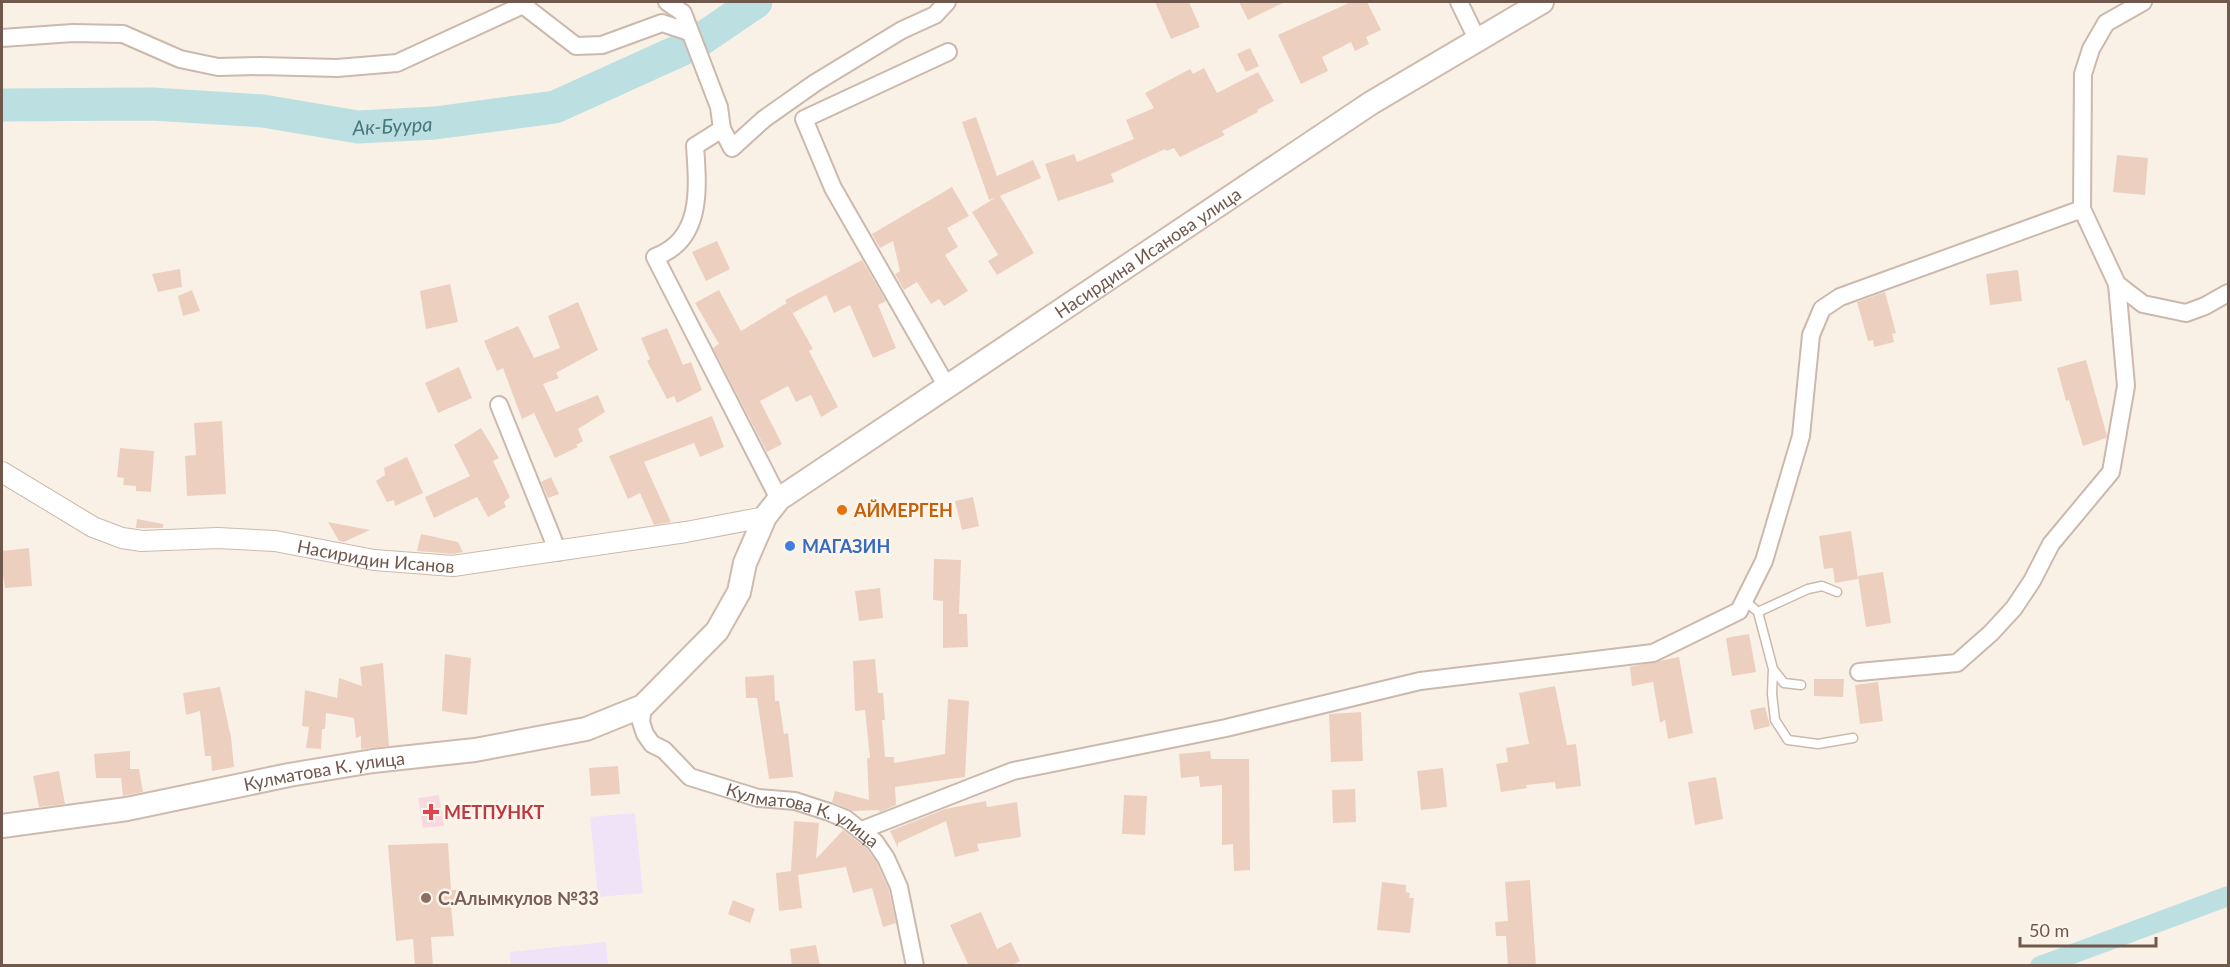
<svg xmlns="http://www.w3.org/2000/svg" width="2230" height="967" viewBox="0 0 2230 967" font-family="Lato,sans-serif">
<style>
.education{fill:#eee3f7}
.medical{fill:#f7dae0}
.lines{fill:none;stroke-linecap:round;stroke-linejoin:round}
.canal{stroke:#bcdfe2;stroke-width:20}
.river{stroke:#bcdfe2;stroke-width:33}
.building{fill:#edcfc0}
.service-casing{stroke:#cbb9ad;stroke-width:11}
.minor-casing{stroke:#cbb9ad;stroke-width:20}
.tertiary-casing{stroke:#cbb9ad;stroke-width:22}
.secondary-casing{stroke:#cfbaae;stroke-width:26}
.service{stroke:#fff;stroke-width:8}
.minor{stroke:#fff;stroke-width:16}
.tertiary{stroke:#fff;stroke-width:20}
.secondary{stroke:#fff;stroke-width:22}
.food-dot{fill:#e8710a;stroke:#fdf5ec;stroke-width:2}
.shop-dot{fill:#3f7fe0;stroke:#fdf5ec;stroke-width:2}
.health-dot{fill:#e0444e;stroke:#fdf5ec;stroke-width:2}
.education-dot{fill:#8d6e63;stroke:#fdf5ec;stroke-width:2}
.labels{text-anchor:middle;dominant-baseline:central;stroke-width:5;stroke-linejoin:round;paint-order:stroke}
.street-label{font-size:18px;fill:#71584d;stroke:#fdf5ec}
.food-label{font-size:18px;font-weight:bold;fill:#c56008;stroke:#fdf5ec;text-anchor:start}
.shop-label{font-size:18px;font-weight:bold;fill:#366cbe;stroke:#fdf5ec;text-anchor:start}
.health-label{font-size:18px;font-weight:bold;fill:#be3a42;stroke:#fdf5ec;text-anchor:start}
.education-label{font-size:18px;font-weight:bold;fill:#785e54;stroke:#fdf5ec;text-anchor:start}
.water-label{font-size:20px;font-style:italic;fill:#46777c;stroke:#fdf5ec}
</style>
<rect width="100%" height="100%" fill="#faf1e6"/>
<!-- education -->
<path class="education" d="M 635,813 L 643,893 L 598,897 L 590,817 Z
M 606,942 L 608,965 L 511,965 L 510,952 Z"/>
<!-- medical -->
<path class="medical" d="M 439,795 L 444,826 L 423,828 L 418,798 Z"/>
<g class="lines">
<!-- canal -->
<path class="canal" d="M 2040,966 L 2228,896"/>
<!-- river -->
<path class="river" id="s1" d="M 2,105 L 152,104 L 263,111 L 358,127 L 435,123 L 555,107 L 694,44 L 756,2"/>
</g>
<!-- building -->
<path class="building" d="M 1155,2 L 1189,2 L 1200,27 L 1171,39 Z
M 1239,2 L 1285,2 L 1248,20 Z
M 1351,2 L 1367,2 L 1381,30 L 1366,37 L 1369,44 L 1355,51 L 1351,42 L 1322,57 L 1328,71 L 1301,84 L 1278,35 Z
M 1250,48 L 1259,66 L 1246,72 L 1237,54 Z
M 1204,68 L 1217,93 L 1258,72 L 1274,101 L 1257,110 L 1258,112 L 1222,131 L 1225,135 L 1180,157 L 1174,148 L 1166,151 L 1165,149 L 1111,174 L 1114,182 L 1058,201 L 1045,164 L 1074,154 L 1077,162 L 1134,139 L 1126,120 L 1154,108 L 1145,93 L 1190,69 L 1193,74 Z
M 976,117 L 997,176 L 1033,160 L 1041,178 L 1000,196 L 1034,253 L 997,275 L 988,261 L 998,255 L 972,212 L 995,198 L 989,200 L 962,122 Z
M 2117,155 L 2148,158 L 2145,195 L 2113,192 Z
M 952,187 L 969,216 L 947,228 L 958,247 L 945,255 L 968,291 L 944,306 L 939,299 L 931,304 L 917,282 L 904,290 L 895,274 L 900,271 L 893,241 L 880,248 L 872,234 Z
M 717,241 L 730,269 L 706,281 L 692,252 Z
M 862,260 L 886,301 L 878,305 L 896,348 L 873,358 L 850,305 L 834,313 L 826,295 L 793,313 L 785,300 Z
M 180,269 L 182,287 L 158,292 L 152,274 Z
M 2018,270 L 2022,301 L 1990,305 L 1986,274 Z
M 450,284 L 458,322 L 426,329 L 420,291 Z
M 192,290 L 200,311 L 183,316 L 178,296 Z
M 719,290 L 741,331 L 787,303 L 813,349 L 809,351 L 838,407 L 821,417 L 811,395 L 796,402 L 788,386 L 760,401 L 782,444 L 767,452 L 713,348 L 719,344 L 695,303 Z
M 1885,292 L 1896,333 L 1892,334 L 1894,342 L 1874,347 L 1873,340 L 1868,341 L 1857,302 Z
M 578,302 L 598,350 L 556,373 L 559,378 L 543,384 L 556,412 L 598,395 L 605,412 L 578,429 L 583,441 L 576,445 L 578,447 L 555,458 L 534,413 L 522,419 L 503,368 L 497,371 L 484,341 L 518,326 L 534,358 L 560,348 L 548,316 Z
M 667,328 L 683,365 L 691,362 L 702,390 L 677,403 L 674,396 L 667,399 L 647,361 L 650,359 L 641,338 Z
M 2086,360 L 2107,436 L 2106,438 L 2083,446 L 2069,400 L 2066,401 L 2057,368 Z
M 459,367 L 472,398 L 438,413 L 425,383 Z
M 712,416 L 724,447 L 700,457 L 694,443 L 644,462 L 671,522 L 654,525 L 640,493 L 628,499 L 609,456 Z
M 222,421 L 226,494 L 187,496 L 185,456 L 196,455 L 194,423 Z
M 481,428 L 499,458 L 493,461 L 510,497 L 504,502 L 506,507 L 488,517 L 477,497 L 434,518 L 425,497 L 470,476 L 454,445 Z
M 120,448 L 154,451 L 151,492 L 136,491 L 136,486 L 123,485 L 124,478 L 117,477 Z
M 407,457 L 423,493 L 395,506 L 394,500 L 387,502 L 376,481 L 385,475 L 384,468 Z
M 551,477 L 559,494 L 548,498 L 541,482 Z
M 973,497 L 979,526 L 962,530 L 955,501 Z
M 137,519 L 163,524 L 163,528 L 136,528 Z
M 328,522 L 370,530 L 344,542 L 339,541 Z
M 1851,531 L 1858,579 L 1835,583 L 1833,568 L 1824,569 L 1819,536 Z
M 421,534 L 458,542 L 463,552 L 453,554 L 417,551 Z
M 29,548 L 32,586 L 5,588 L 3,575 L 2,576 L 2,551 Z
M 934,559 L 961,560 L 959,614 L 967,614 L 968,647 L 943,648 L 943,601 L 933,600 Z
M 1883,572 L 1891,623 L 1866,627 L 1858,576 Z
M 880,588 L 883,618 L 859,621 L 855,591 Z
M 1749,634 L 1756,672 L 1732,676 L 1726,638 Z
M 445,654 L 471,658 L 467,715 L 442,711 Z
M 1679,657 L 1693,733 L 1668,739 L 1665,720 L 1660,723 L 1653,682 L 1632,686 L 1630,667 Z
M 875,659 L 878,693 L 883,693 L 885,720 L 882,720 L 885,757 L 894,757 L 894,763 L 945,754 L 948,699 L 969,701 L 965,777 L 895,787 L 896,805 L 880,812 L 879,810 L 853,811 L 832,802 L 835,791 L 869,800 L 867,758 L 870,758 L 865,710 L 855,711 L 853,661 Z
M 383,663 L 389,746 L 361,749 L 361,736 L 356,738 L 354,718 L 326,713 L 325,729 L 322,729 L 321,749 L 306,748 L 309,727 L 302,726 L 305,690 L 337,698 L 339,678 L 362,686 L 360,667 Z
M 774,675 L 775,701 L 779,701 L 784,734 L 788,733 L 793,777 L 769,779 L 757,698 L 746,698 L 745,677 Z
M 1814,679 L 1844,679 L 1843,697 L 1814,696 Z
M 1878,682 L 1883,721 L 1860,724 L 1855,685 Z
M 1555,686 L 1567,745 L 1576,744 L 1581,786 L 1556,789 L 1555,782 L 1526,785 L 1527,788 L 1501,792 L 1496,764 L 1508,762 L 1506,748 L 1529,744 L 1519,693 Z
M 220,687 L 231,737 L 234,767 L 212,771 L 211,756 L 205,756 L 200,711 L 186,715 L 183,693 Z
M 1765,707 L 1770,726 L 1754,730 L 1750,710 Z
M 1361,712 L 1363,761 L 1331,762 L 1329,714 Z
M 130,751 L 130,769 L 139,769 L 143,792 L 123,796 L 121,778 L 96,778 L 94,754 Z
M 1210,751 L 1211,759 L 1249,759 L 1250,870 L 1234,871 L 1233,844 L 1222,845 L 1222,785 L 1200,787 L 1199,776 L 1181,778 L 1179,754 Z
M 618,766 L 620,794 L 591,796 L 589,768 Z
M 1443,768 L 1447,807 L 1421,810 L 1417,771 Z
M 59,771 L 65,804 L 39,807 L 33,776 Z
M 1716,777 L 1723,819 L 1695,825 L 1688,782 Z
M 1355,789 L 1356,822 L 1333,823 L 1332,790 Z
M 1124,795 L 1147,796 L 1145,835 L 1122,834 Z
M 986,801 L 987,807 L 1017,802 L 1021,837 L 977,844 L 979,851 L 955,857 L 946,821 L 898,843 L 898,848 L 890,831 L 945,809 Z
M 794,821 L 819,823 L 816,859 L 843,830 L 867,849 L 877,863 L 889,890 L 896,923 L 883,927 L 872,888 L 853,893 L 846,867 L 798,875 L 802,908 L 779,911 L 776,873 L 791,871 Z
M 448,843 L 451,890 L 459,890 L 460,905 L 451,906 L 454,936 L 431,937 L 433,966 L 415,966 L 413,939 L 396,941 L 388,845 Z
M 1530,880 L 1536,966 L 1508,966 L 1506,936 L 1496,936 L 1495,922 L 1508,921 L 1505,882 Z
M 1382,882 L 1406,885 L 1406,892 L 1410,893 L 1409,898 L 1414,898 L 1410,933 L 1377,930 Z
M 733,900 L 755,909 L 750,923 L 728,914 Z
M 981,912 L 997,949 L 1011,942 L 1020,961 L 1011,966 L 969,966 L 950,925 Z
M 816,945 L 820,966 L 792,966 L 790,949 Z"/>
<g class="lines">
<defs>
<path id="service" d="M 1744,600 L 1758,612 L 1773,669 L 1784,683 L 1801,685
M 1758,612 L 1808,589 L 1822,586 L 1837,592
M 1773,669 L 1772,694 L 1775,720 L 1788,740 L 1818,744 L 1853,738"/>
<g id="minor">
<path d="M 667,2 L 683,13 L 719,107 L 722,129 L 695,146 C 698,188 703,240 655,257 L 779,499"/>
<path d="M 1459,2 L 1477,39"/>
<path d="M 2143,2 L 2106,23 L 2091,49 L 2083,74 L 2082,209 L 2117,284 L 2143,304 L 2186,313 L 2205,306 L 2228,293"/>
<path d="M 2,38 L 73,33 L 123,34 L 180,59 L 218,67 L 260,66 L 337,68 L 397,63 L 523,5 L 576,46 L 602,45 L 662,23 L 689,32"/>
<path d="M 722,129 L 732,148 L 764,119 L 815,83 L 902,30 L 935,15 L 947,2"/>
<path d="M 946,385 L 833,188 L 804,119 L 948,52"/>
<path d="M 499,405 L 558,552"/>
<path d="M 1859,672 L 1957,663 L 1991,633 L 2014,608 L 2032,581 L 2051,544 L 2111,472 L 2126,386 L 2117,284"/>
<path id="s2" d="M 643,706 L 641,722 L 645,734 L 652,744 L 664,750 L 690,777 L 758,798 L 795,801 L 829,812 L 846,819 L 875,842 L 886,858 L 899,887 L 915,966"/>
<path d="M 862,830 L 1013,771 L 1226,728 L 1420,681 L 1653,653 L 1739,611 L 1764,561 L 1801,436 L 1811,335 L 1822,309 L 1840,297 L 2082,209"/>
</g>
<g id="tertiary">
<path id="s3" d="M 2,472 L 93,527 L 122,538 L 142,541 L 218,538 L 275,541 L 374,560 L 453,566 L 686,532 L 765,517"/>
</g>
<g id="secondary">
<path id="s4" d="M 2,826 L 127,809 L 289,775 L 373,761 L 475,750 L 586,729 L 643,706 L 717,631 L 739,592 L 745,563 L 765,517 L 779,499 L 1371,103 L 1542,2"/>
</g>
</defs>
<!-- service casing -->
<use href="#service" class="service-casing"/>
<!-- minor casing -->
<use href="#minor" class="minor-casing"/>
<!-- tertiary casing -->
<use href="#tertiary" class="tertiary-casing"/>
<!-- secondary casing -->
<use href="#secondary" class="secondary-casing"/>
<!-- service -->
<use href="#service" class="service"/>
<!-- minor -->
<use href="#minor" class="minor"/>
<!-- tertiary -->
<use href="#tertiary" class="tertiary"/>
<!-- secondary -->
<use href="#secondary" class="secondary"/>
</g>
<!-- markers -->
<circle class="food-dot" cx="842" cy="510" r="6"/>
<circle class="shop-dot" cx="790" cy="546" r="6"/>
<path class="health-dot" d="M428 803h6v6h6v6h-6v6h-6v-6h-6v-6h6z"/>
<circle class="education-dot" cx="426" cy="898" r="6"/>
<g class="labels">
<!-- street labels -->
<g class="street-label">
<text stroke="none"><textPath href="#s4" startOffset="1350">Насирдина Исанова улица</textPath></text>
<text stroke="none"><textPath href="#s3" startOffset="393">Насиридин Исанов</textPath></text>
<text stroke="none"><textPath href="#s4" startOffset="327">Кулматова К. улица</textPath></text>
<text stroke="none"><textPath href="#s2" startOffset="212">Кулматова К. улица</textPath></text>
</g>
<!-- food labels -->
<g class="food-label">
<text x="854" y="510">АЙМЕРГЕН</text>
</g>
<!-- shop labels -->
<g class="shop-label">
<text x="802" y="546">МАГАЗИН</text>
</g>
<!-- health labels -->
<g class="health-label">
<text x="444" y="812">МЕТПУНКТ</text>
</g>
<!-- education labels -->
<g class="education-label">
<text x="438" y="898">С.Алымкулов №33</text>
</g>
<!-- water labels -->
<g class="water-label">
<text stroke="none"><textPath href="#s1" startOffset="392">Ак-Буура</textPath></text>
</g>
</g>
<!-- border -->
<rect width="2230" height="967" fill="none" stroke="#71584d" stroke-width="6"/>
<!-- scale -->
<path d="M2020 937v9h136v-9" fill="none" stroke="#71584d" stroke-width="3"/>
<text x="2029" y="937" font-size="18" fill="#71584d" stroke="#fdf5ec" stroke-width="4.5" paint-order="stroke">50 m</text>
</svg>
